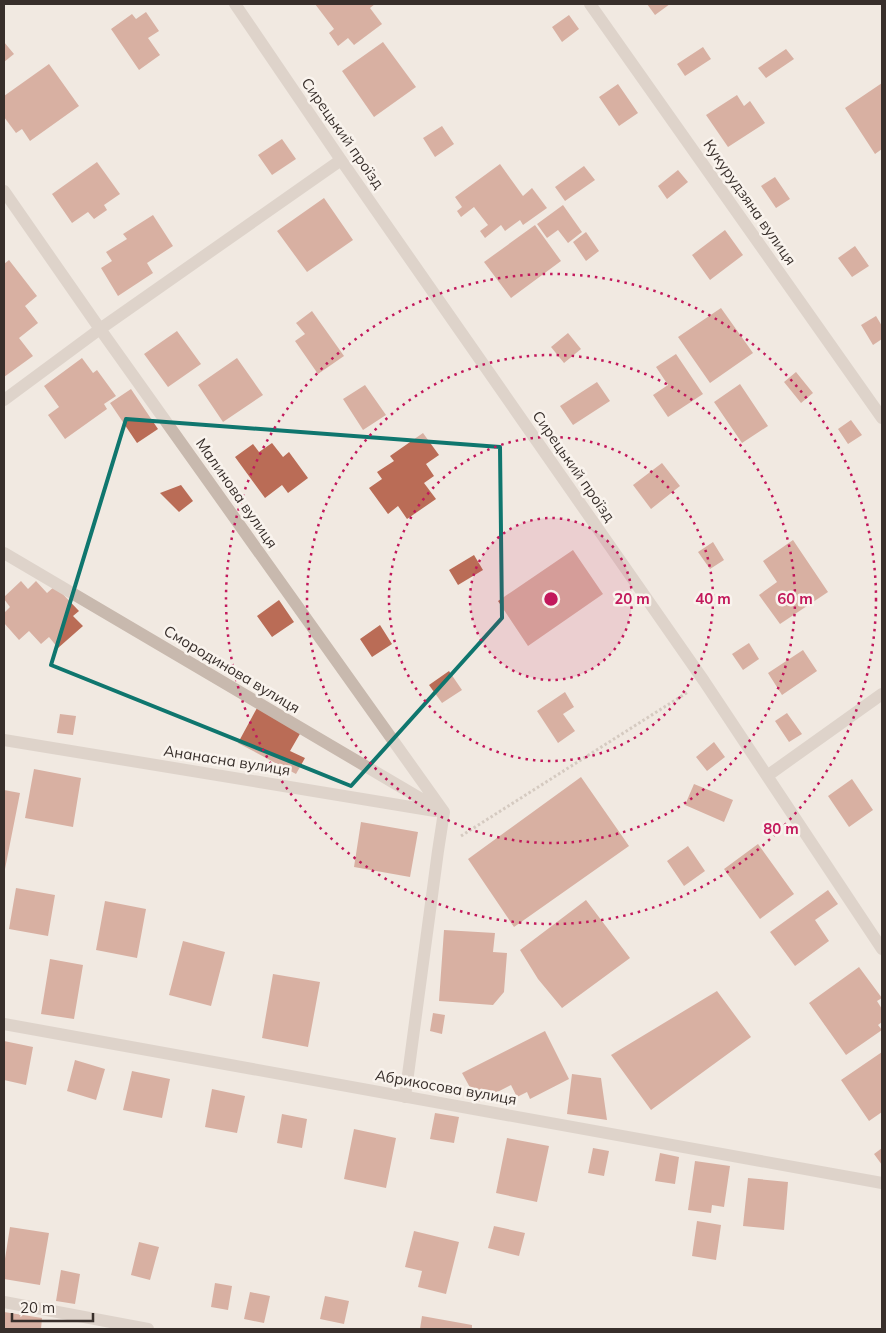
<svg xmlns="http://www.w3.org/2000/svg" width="886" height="1333" viewBox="0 0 886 1333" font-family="Mulish,sans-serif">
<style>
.building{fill:#ba6c56}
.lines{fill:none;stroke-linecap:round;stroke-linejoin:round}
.path{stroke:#b4a498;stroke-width:3;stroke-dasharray:2.5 2.5;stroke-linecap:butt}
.minor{stroke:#c8b9ae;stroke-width:12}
.marked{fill:none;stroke:#0f766e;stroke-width:4;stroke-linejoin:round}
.ring{fill:none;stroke:#c2185b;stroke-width:2.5;stroke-dasharray:2.5 5}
.labels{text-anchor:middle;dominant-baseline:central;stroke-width:5;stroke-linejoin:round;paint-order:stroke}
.street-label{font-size:15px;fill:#382f2b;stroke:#f9f3ed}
.centre{fill:#c2185b;stroke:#f9f3ed;stroke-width:2.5}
.ring-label{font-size:15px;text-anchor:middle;font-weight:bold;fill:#c2185b;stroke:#f9f3ed;stroke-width:5;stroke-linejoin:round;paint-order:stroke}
</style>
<rect width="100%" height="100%" fill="#f1e9e1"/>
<!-- building -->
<path class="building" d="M 315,4 L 375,4 L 370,8 L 382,24 L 354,45 L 348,38 L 338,46 L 329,33 L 334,29 Z
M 647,4 L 670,4 L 655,15 Z
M 146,12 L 159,31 L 148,38 L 160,55 L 139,70 L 111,29 L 132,14 L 136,19 Z
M 569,15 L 579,29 L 562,42 L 552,27 Z
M 4,42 L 14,54 L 4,62 Z
M 383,42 L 416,87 L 374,117 L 342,71 Z
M 703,47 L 711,59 L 685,76 L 677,64 Z
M 786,49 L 794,59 L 766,78 L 758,68 Z
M 49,64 L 79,106 L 30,141 L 22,129 L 16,133 L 4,117 L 4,96 Z
M 882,83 L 882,149 L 875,154 L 845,108 Z
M 618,84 L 638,113 L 619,126 L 599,97 Z
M 737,95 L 744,106 L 750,101 L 765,123 L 728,147 L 706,115 Z
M 442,126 L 454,144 L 435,157 L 423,138 Z
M 282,139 L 296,159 L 272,175 L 258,155 Z
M 97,162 L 120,194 L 104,205 L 107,210 L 94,219 L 88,212 L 72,223 L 52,194 Z
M 500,164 L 523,196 L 532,188 L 547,208 L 523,225 L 520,220 L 505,231 L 501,225 L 485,238 L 480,231 L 488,225 L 474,207 L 461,217 L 457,211 L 462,207 L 455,197 Z
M 584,166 L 595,180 L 565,201 L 555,187 Z
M 678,170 L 688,182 L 667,199 L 658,186 Z
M 775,177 L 790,199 L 776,208 L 761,186 Z
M 324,198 L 353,240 L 307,272 L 277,231 Z
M 563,205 L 582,232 L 568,243 L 558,230 L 547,238 L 537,224 Z
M 153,215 L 173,246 L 147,263 L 153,273 L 118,296 L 101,268 L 112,261 L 106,252 L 127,239 L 123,234 Z
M 535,225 L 561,261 L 511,298 L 484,262 Z
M 725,230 L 743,255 L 710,280 L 692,255 Z
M 586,232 L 599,251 L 586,261 L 573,242 Z
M 855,246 L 869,266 L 852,277 L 838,258 Z
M 9,260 L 37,296 L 25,306 L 38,323 L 19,338 L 33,356 L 4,377 L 4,264 Z
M 721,308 L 753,353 L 710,383 L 678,337 Z
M 312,311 L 344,356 L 318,374 L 295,341 L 305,334 L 296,323 Z
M 876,316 L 882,326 L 882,339 L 873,345 L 861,325 Z
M 177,331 L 201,364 L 168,387 L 144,354 Z
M 568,333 L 581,349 L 564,363 L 551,347 Z
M 676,354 L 703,394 L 668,417 L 653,395 L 668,385 L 656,367 Z
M 82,358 L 93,373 L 97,370 L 116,396 L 104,404 L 107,409 L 65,439 L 48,415 L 59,407 L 44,386 Z
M 237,358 L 263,395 L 223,422 L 198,385 Z
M 796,372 L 813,393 L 801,403 L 784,382 Z
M 597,382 L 610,401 L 573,425 L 560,406 Z
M 740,384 L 768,426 L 742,443 L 714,402 Z
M 365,385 L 386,415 L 363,430 L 343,399 Z
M 131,389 L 158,429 L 137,443 L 110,403 Z
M 851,420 L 862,435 L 848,444 L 838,429 Z
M 423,433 L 439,455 L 426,464 L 434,476 L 424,483 L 436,499 L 407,519 L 398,506 L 388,514 L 369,488 L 382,479 L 377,472 L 394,461 L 390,456 Z
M 272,443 L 283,457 L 289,452 L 308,478 L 288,493 L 282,485 L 265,498 L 235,457 L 253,444 L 259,452 Z
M 662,463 L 680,486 L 651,509 L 633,485 Z
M 181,485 L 193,501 L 179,512 L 160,493 Z
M 793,540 L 828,592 L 780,624 L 759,595 L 777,582 L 763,561 Z
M 713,542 L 724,560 L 710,569 L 698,552 Z
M 573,550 L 603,594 L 528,646 L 498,601 Z
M 474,555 L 483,570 L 458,585 L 449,570 Z
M 21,581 L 28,589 L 36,581 L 47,593 L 55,586 L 79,611 L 73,616 L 83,626 L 58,648 L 49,637 L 41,644 L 29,631 L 19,640 L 4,623 L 4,613 L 10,607 L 4,599 L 4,597 Z
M 279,600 L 294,622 L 272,637 L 257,616 Z
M 380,625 L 392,644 L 372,657 L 360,639 Z
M 749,643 L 759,659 L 743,670 L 732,654 Z
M 803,650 L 817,671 L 782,695 L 768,673 Z
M 449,671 L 462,690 L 442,703 L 429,685 Z
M 565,692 L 574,707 L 563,714 L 575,731 L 558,743 L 537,711 Z
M 257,708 L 301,732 L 290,751 L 305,758 L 296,774 L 238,743 Z
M 787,713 L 802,734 L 789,742 L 775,721 Z
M 60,714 L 76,716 L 73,735 L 57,733 Z
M 714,742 L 725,757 L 707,771 L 696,757 Z
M 34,769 L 81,778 L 73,827 L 25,818 Z
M 581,777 L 629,846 L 514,927 L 468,859 Z
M 852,779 L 873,810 L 849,827 L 828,796 Z
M 694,784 L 733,800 L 724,822 L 685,805 Z
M 4,790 L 20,793 L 5,869 L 4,868 Z
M 361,822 L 418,832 L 410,877 L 354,867 Z
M 758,844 L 794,894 L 760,919 L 724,869 Z
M 688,846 L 705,871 L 684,886 L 667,861 Z
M 16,888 L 55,895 L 48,936 L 9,929 Z
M 828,890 L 838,904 L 815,920 L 829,941 L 795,966 L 770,932 Z
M 586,900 L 630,958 L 562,1008 L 538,979 L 520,950 Z
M 105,901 L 146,909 L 137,958 L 96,950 Z
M 444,930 L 495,933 L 493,952 L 507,953 L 504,992 L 493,1005 L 439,1001 Z
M 183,941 L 225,952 L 211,1006 L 169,995 Z
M 50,959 L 83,965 L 74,1019 L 41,1014 Z
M 859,967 L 882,998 L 877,1001 L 882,1009 L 882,1022 L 878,1025 L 882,1030 L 846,1055 L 809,1003 Z
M 273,974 L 320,982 L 308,1047 L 262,1038 Z
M 717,991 L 751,1037 L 651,1110 L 611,1055 Z
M 433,1013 L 445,1015 L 442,1034 L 430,1031 Z
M 545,1031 L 569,1079 L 530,1099 L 527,1092 L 517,1097 L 511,1085 L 478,1102 L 462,1073 Z
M 4,1041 L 33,1047 L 26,1085 L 4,1080 Z
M 882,1052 L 882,1112 L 869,1121 L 841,1080 Z
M 75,1060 L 105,1069 L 96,1100 L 67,1091 Z
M 132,1071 L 170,1079 L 162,1118 L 123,1110 Z
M 572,1074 L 601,1078 L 607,1120 L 567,1114 Z
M 212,1089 L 245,1096 L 237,1133 L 205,1127 Z
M 435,1113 L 459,1117 L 454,1143 L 430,1139 Z
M 282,1114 L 307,1119 L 302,1148 L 277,1143 Z
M 354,1129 L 396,1138 L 386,1188 L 344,1179 Z
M 507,1138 L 549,1146 L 537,1202 L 496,1193 Z
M 593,1148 L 609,1151 L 604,1176 L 588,1173 Z
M 882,1148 L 882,1165 L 874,1154 Z
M 660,1153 L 679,1157 L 675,1184 L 655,1181 Z
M 695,1161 L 730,1166 L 724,1207 L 712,1205 L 711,1213 L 688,1210 Z
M 748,1178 L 788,1182 L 784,1230 L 743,1226 Z
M 697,1221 L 721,1225 L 716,1260 L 692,1256 Z
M 494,1226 L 525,1233 L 519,1256 L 488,1248 Z
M 10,1227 L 49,1233 L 40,1285 L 4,1279 L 4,1265 Z
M 414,1231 L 459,1242 L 446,1294 L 418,1287 L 422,1271 L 405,1267 Z
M 139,1242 L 159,1247 L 150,1280 L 131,1275 Z
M 61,1270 L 80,1274 L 75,1304 L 56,1301 Z
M 215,1283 L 232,1286 L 228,1310 L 211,1307 Z
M 250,1292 L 270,1296 L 264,1323 L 244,1319 Z
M 325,1296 L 349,1301 L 344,1324 L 320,1319 Z
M 4,1312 L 42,1318 L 41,1329 L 4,1329 Z
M 422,1316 L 472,1325 L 472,1329 L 420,1329 Z"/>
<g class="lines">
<!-- path -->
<path class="path" d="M 461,836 L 688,692"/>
<!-- minor -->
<path class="minor" d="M 235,4 L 341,160 L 704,681 L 882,949
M 590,4 L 882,418
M 4,191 L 100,329 L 444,812
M 4,400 L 100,329 L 341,160
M 4,553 L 440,810
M 4,740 L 435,811
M 767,776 L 882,694
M 4,1024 L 882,1183
M 405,1097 L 438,851 L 444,812
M 4,1302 L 148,1329"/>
</g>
<!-- marked area -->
<path d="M0 0H886V1333H0ZM 126,419 L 500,447 L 502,618 L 351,786 L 51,665 Z" fill="#f1e9e1" fill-opacity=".55" fill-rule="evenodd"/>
<path class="marked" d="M 126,419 L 500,447 L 502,618 L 351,786 L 51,665 Z"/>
<!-- distance rings -->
<circle cx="551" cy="599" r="81" fill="#c2185b" fill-opacity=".12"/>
<g class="ring">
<circle cx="551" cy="599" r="81"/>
<circle cx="551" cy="599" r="162"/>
<circle cx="551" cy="599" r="244"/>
<circle cx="551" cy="599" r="325"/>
</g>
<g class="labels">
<!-- street labels -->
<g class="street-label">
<text transform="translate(343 133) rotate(55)">Сирецький проїзд</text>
<text transform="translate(750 202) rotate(55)">Кукурудзяна вулиця</text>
<text transform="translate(574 466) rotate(55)">Сирецький проїзд</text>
<text transform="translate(237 493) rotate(55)">Малинова вулиця</text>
<text transform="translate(232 669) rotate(31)">Смородинова вулиця</text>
<text transform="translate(227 760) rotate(9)">Ананасна вулиця</text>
<text transform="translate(446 1087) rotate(10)">Абрикосова вулиця</text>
</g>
</g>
<circle cx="551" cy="599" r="8" class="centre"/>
<g class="ring-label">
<text x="632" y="604">20 m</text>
<text x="713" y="604">40 m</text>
<text x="795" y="604">60 m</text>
<text x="781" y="834">80 m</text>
</g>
<!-- border -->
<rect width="886" height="1333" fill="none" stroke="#382f2b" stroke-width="10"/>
<!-- scale -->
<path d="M12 1313v8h81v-8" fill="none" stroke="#382f2b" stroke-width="2.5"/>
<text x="20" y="1313" font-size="15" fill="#382f2b" stroke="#f9f3ed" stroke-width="4" paint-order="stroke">20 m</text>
</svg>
